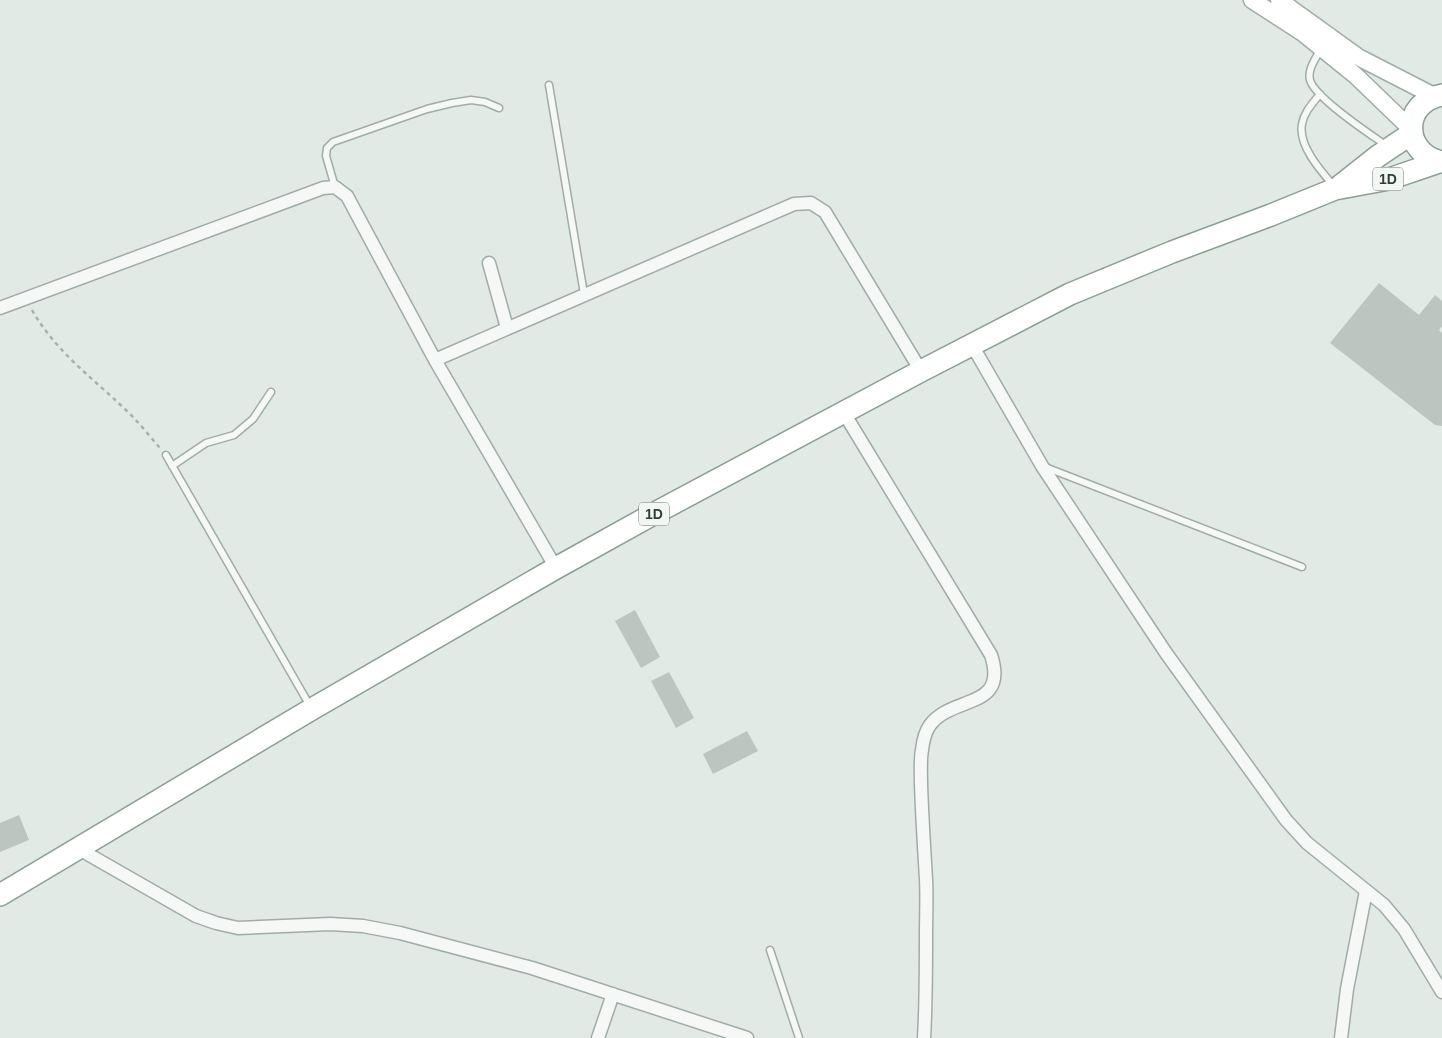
<svg xmlns="http://www.w3.org/2000/svg" width="1442" height="1038" viewBox="0 0 1442 1038" font-family="Arial,sans-serif">
<style>
.building{fill:#bac6bf}
.lines{fill:none;stroke-linecap:round;stroke-linejoin:round}
.lane-casing{stroke:#a0ada6;stroke-width:9}
.street-casing{stroke:#a0ada6;stroke-width:15}
.secondary-casing{stroke:#a0ada6;stroke-width:19}
.highway-casing{stroke:#8b9f93;stroke-width:24}
.path{stroke:#a8b2ad;stroke-width:2.5;stroke-dasharray:4 4;stroke-linecap:butt}
.lane{stroke:#f5f8f6;stroke-width:6}
.street{stroke:#f5f8f6;stroke-width:12}
.secondary{stroke:#fff;stroke-width:16}
.highway{stroke:#fff;stroke-width:21}
.labels{text-anchor:middle;dominant-baseline:central;stroke-width:4.5;stroke-linejoin:round;paint-order:stroke}
.shield{fill:#f2f7f4;stroke:#67786e;stroke-width:1}
.shield-label{font-size:14px;font-weight:bold;fill:#2b4135}
</style>
<rect width="100%" height="100%" fill="#e2eae5"/>
<!-- building -->
<path class="building" d="M 1379,283 L 1419,315 L 1435,295 L 1442,301 L 1442,326 L 1439,330 L 1442,333 L 1442,426 L 1435,425 L 1330,343 Z
M 635,610 L 660,657 L 641,668 L 615,621 Z
M 669,672 L 694,718 L 676,728 L 651,681 Z
M 747,731 L 758,751 L 713,774 L 703,754 Z
M 19,815 L 29,840 L 0,852 L 0,823 Z"/>
<g class="lines">
<defs>
<path id="lane" d="M 1321,48 C 1317,57 1307,69 1310,80 C 1315,98 1371,135 1387,146
M 549,85 L 584,294
M 1320,94 C 1313,103 1304,112 1302,124 C 1298,145 1320,170 1333,185
M 335,187 L 326,156 L 327,148 L 333,142 L 427,109 L 452,103 L 471,100 L 485,102 L 499,108
M 166,455 L 310,706
M 172,466 L 206,443 L 234,435 L 253,419 L 271,392
M 1045,467 L 1302,567
M 770,950 L 799,1038"/>
<path id="street" d="M 489,263 L 507,328
M 0,308 L 323,188 L 335,187 L 347,196 L 435,360 L 556,568
M 972,345 L 1042,466 L 1166,653 L 1286,820 L 1307,843 L 1384,905 L 1404,929 L 1442,992
M 435,360 L 794,204 L 811,203 L 825,212 L 921,371
M 844,413 L 991,655 C 1009,710 952,695 930,725 C 925,732 923,741 922,750 C 920,761 921,773 921,784 C 922,815 924,847 926,879 C 927,897 926,917 926,936 C 926,970 926,1004 924,1038
M 79,849 L 196,916 L 216,923 L 238,928 L 330,924 L 363,926 L 400,933 L 532,968 L 747,1038
M 598,1038 L 613,994
M 1341,1038 L 1347,989 L 1366,891"/>
<path id="secondary" d="M 1252,0 L 1303,33 L 1355,75 L 1411,129
M 1279,0 L 1358,57 L 1434,96"/>
<path id="highway" d="M 1442,95 C 1401,102 1402,154 1442,162
M 1340,186 L 1378,156 L 1411,134
M 0,895 L 312,709 L 556,568 L 657,512 L 921,371 L 1070,294 L 1172,252 L 1271,215 L 1335,189 L 1389,179 L 1439,162"/>
</defs>
<!-- lane casing -->
<use href="#lane" class="lane-casing"/>
<!-- street casing -->
<use href="#street" class="street-casing"/>
<!-- secondary casing -->
<use href="#secondary" class="secondary-casing"/>
<!-- highway casing -->
<use href="#highway" class="highway-casing"/>
<!-- path -->
<path class="path" d="M 32,310 C 57,354 97,381 132,416 C 142,426 151,438 160,448"/>
<!-- lane -->
<use href="#lane" class="lane"/>
<!-- street -->
<use href="#street" class="street"/>
<!-- secondary -->
<use href="#secondary" class="secondary"/>
<!-- highway -->
<use href="#highway" class="highway"/>
</g>
<g class="labels">
<!-- shield labels -->
<g class="shield">
<rect x="1373" y="167.5" width="30" height="23" rx="4"/>
<rect x="639" y="502.5" width="30" height="23" rx="4"/>
</g>
<g class="shield-label">
<text x="1388" y="179">1D</text>
<text x="654" y="514">1D</text>
</g>
</g>
</svg>
